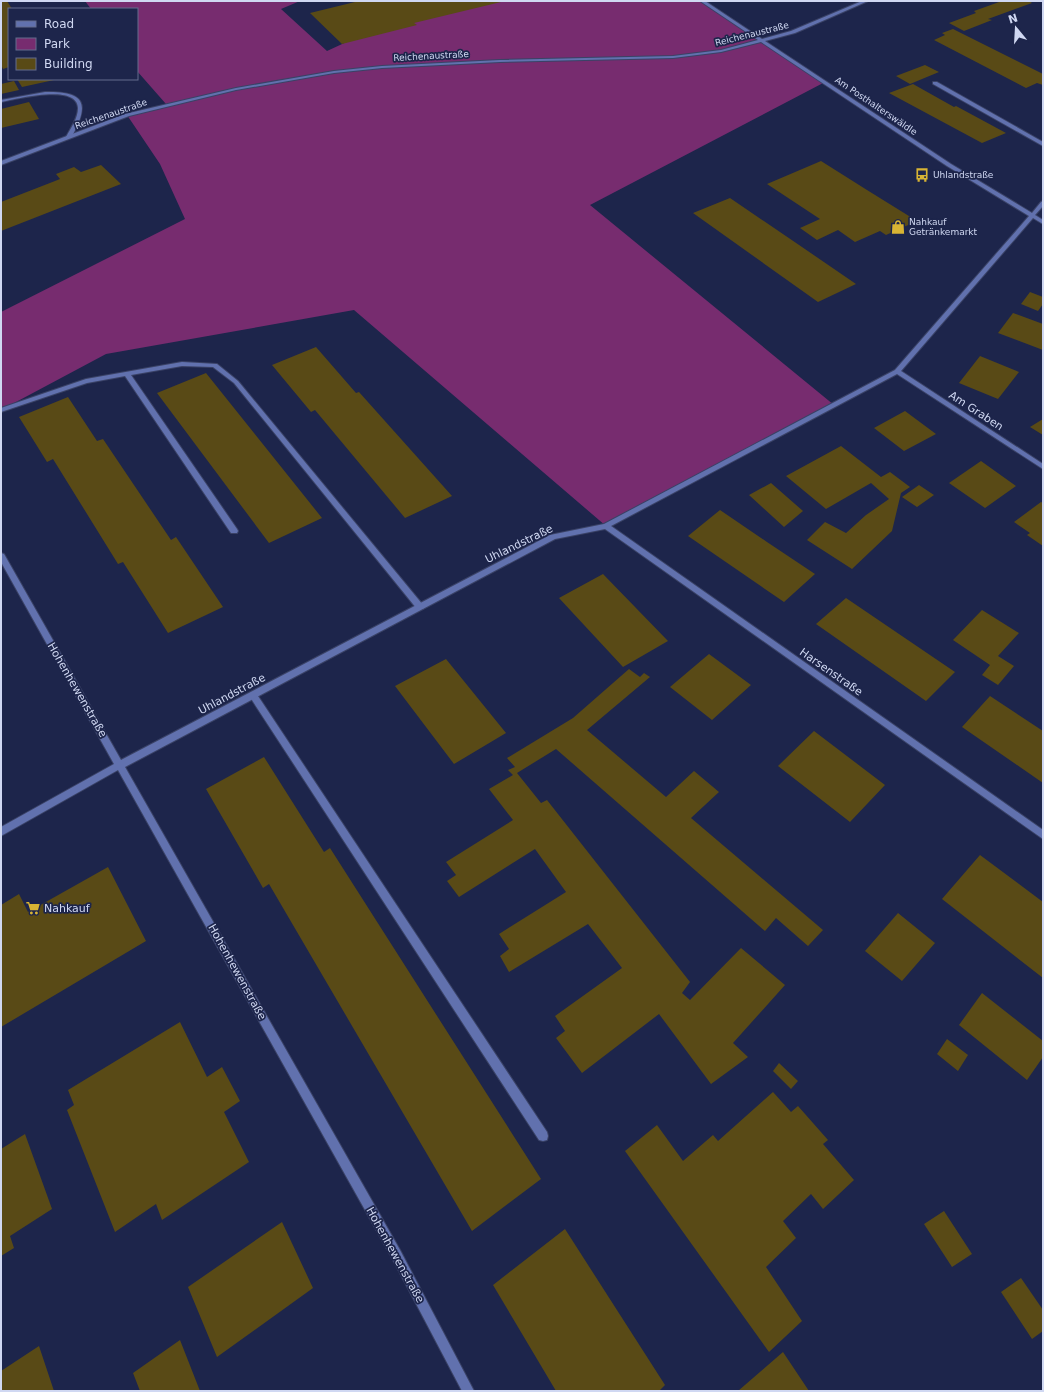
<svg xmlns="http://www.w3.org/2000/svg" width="1044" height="1392" viewBox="0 0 1044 1392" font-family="'DejaVu Sans',sans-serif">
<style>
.green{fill:#772c6f}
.building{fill:#594a16}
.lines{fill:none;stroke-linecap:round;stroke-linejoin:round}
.lane-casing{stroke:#3a4266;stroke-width:2}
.street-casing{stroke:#3a4266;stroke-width:2}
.lane{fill:#6171ae;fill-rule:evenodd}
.street{fill:#6171ae;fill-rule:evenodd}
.labels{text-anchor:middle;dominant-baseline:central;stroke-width:3.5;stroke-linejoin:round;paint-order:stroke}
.far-street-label{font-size:9px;fill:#d0d8f2;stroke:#1d254b}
.far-poi-label{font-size:9px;fill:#d0d8f2;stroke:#1d254b;text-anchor:start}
.street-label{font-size:11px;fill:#d0d8f2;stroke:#1d254b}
.poi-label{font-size:11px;fill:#d0d8f2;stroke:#1d254b;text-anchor:start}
</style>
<rect width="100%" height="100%" fill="#1d254b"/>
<!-- green -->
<path class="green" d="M 85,1 L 300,1 L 281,9 L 327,51 L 405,15 L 477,1 L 702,1 L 825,82 L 590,205 L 834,405 L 606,526 L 354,310 L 106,354 L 1,410 L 1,312 L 185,219 L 160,164 L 127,115 L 166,104 L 137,71 L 137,9 L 91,9 Z"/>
<!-- building -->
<path class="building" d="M 1,1 L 7,1 L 12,9 L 9,9 L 9,67 L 3,69 L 1,65 Z
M 359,1 L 366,2 L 372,1 L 501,2 L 414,23 L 417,25 L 342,44 L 310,13 Z
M 1002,1 L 1029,1 L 1032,3 L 988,19 L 992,20 L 964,31 L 949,23 L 976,13 L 974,11 Z
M 953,29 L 1043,74 L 1043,85 L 1037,83 L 1026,88 L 934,40 L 945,35 L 942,33 Z
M 925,65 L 939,72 L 910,84 L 896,76 Z
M 17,79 L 54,79 L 54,80 L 22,87 Z
M 14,81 L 19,90 L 1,94 L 1,84 Z
M 913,84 L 954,107 L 956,106 L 1006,133 L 982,143 L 889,93 Z
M 29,102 L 39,119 L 1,128 L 1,109 Z
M 821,161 L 867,190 L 917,221 L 886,235 L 880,231 L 855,242 L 838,230 L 817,240 L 800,228 L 820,219 L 767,184 Z
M 101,165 L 121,184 L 1,231 L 1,202 L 55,181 L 60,179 L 56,174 L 74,167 L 81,172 Z
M 730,198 L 802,247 L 856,284 L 818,302 L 693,213 Z
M 1030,292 L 1043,297 L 1043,304 L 1038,311 L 1021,304 Z
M 1013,313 L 1043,324 L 1043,350 L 998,333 Z
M 316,347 L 356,393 L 359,392 L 452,496 L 405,518 L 315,410 L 311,412 L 272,365 Z
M 980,356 L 1019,372 L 998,399 L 959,383 Z
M 206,373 L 322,518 L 269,543 L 157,393 Z
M 68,397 L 97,441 L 103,439 L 171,540 L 176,537 L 223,607 L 168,633 L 123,562 L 118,564 L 53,459 L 47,462 L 19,417 Z
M 905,411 L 936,434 L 904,451 L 874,428 Z
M 1043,419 L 1043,435 L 1030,427 Z
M 841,446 L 881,477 L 890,472 L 910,487 L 901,493 L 892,531 L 852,569 L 807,540 L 825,522 L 846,533 L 866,515 L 889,499 L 871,483 L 826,509 L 786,476 Z
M 981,461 L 1016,486 L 985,508 L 949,483 Z
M 771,483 L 803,511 L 784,527 L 749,495 Z
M 919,485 L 934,495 L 917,507 L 902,497 Z
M 1041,502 L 1043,503 L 1043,546 L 1027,535 L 1030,533 L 1014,522 Z
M 720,510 L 767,542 L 815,574 L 784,602 L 688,536 Z
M 603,574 L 668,641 L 623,667 L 559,598 Z
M 846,598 L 899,634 L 955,672 L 926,701 L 816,624 Z
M 982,610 L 1019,633 L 998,656 L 1014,666 L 998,685 L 982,675 L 990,665 L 953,640 Z
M 709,654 L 751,685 L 712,720 L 670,687 Z
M 446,659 L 506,733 L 454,764 L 395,686 Z
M 629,669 L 640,677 L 644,673 L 650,677 L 587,730 L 666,797 L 694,771 L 719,792 L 691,818 L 823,930 L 808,946 L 776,918 L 765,931 L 556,749 L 517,773 L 541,803 L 547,800 L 690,982 L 682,993 L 690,1000 L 741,948 L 785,985 L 733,1043 L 748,1057 L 711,1084 L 659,1014 L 582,1073 L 556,1038 L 565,1031 L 555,1016 L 622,968 L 588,924 L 509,972 L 500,956 L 509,949 L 499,934 L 566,892 L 535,849 L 459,897 L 447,881 L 456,875 L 446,862 L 513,820 L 489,789 L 513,775 L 508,770 L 515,767 L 507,758 L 573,718 Z
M 990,696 L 1043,731 L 1043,783 L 962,727 Z
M 814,731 L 885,785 L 850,822 L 778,766 Z
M 264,757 L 324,852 L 330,848 L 541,1179 L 472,1231 L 269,884 L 263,888 L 206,789 Z
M 980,855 L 1043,902 L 1043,978 L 942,899 Z
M 108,867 L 146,941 L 1,1027 L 1,905 L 19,894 L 28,912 Z
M 898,913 L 935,943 L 902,981 L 865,951 Z
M 982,993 L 1043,1041 L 1043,1057 L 1027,1080 L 959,1025 Z
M 180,1022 L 207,1077 L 222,1067 L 240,1101 L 224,1112 L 249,1162 L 162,1220 L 156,1204 L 115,1232 L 67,1110 L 74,1105 L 68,1090 Z
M 947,1039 L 968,1055 L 958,1071 L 937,1054 Z
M 779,1063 L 798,1081 L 791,1089 L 773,1071 Z
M 773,1092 L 791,1112 L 798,1106 L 828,1140 L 823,1144 L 854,1180 L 823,1209 L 811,1194 L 783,1221 L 796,1238 L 766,1267 L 802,1321 L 769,1352 L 625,1151 L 657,1125 L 683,1161 L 713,1135 L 718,1141 Z
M 25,1134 L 52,1209 L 10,1236 L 14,1248 L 1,1256 L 1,1149 Z
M 944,1211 L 972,1254 L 952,1267 L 924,1224 Z
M 282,1222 L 313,1288 L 217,1357 L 188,1287 Z
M 565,1229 L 665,1385 L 659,1391 L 556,1391 L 493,1285 Z
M 1021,1278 L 1043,1310 L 1043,1331 L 1032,1339 L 1001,1292 Z
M 180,1340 L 200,1391 L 140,1391 L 133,1373 Z
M 39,1346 L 54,1391 L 1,1391 L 1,1371 Z
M 783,1352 L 809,1391 L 738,1391 Z"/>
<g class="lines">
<defs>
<path id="lane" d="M 933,82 L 937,82 L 1043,142 L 1043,146 L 933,84 Z
M 45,92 C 86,91 90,104 71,138 L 66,137 C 71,128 78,118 78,108 C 77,83 16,99 1,102 L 1,100 Z
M 182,362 L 217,364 L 238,381 L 423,605 L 424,607 L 423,609 L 417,609 L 234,383 L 213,367 L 182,366 L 131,375 L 237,529 L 238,531 L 237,533 L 231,533 L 125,376 L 87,383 L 1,412 L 1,408 L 86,379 Z
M 253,692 L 256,693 L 547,1132 L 548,1136 L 547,1140 L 543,1141 L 539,1140 L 250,697 L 249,695 L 250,693 Z"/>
<path id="street" d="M 700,1 L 705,1 L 762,39 L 791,31 L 862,1 L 868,1 L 795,33 L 765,41 L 951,164 L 1032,213 L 1041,202 L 1043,201 L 1043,206 L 1035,215 L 1043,220 L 1043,224 L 1033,218 L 901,371 L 1043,464 L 1043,469 L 897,374 L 611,526 L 1043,830 L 1043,839 L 605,529 L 555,539 L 125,767 L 400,1250 L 474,1391 L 462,1391 L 392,1258 L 118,770 L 1,836 L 1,827 L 114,764 L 1,562 L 1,553 L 4,554 L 121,760 L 550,535 L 604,524 L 895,370 L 1029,216 L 947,166 L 761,42 L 721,52 L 673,58 L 500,62 L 382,68 L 334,73 L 236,90 L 129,116 L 1,165 L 1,161 L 125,114 L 236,88 L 334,71 L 382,66 L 500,60 L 673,56 L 721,50 L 758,40 Z"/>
</defs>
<!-- lane casing -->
<use href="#lane" class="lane-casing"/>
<!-- street casing -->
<use href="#street" class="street-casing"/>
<!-- lane -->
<use href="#lane" class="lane"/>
<!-- street -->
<use href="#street" class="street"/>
</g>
<!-- icons -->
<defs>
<symbol id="bus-bare" viewBox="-9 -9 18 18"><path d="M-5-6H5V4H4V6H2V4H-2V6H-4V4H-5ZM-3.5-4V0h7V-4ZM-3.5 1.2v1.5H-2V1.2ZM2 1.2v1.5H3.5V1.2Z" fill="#d8b434" stroke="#1d254b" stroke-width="2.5" paint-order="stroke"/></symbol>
<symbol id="shop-bare" viewBox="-9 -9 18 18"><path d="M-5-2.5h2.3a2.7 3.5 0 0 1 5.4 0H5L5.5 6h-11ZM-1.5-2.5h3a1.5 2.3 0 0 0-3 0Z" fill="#d8b434" stroke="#1d254b" stroke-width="2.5" paint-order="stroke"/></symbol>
<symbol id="supermarket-bare" viewBox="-9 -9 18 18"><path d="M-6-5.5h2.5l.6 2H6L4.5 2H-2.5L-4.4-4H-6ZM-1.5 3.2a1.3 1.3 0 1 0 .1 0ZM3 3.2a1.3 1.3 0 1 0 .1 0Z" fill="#d8b434" stroke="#1d254b" stroke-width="2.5" paint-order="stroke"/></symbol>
</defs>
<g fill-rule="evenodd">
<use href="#bus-bare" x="912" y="165" width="20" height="20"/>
<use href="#shop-bare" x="888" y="217" width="20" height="20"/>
<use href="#supermarket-bare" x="23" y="898" width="20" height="20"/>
</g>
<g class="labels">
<!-- far-street labels -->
<g class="far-street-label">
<text transform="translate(752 34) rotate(-14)">Reichenaustraße</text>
<text transform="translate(431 56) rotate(-3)">Reichenaustraße</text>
<text transform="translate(876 106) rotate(34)">Am Posthalterswäldle</text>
<text transform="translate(111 114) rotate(-19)">Reichenaustraße</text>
</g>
<!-- far-poi labels -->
<g class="far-poi-label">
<text x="933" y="175">Uhlandstraße</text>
<text x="909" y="222">Nahkauf<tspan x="909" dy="10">Getränkemarkt</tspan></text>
</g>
<!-- street labels -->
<g class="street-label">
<text transform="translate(976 411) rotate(33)">Am Graben</text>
<text transform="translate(519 544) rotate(-26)">Uhlandstraße</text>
<text transform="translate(831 672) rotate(35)">Harsenstraße</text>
<text transform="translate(77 690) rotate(60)">Hohenhewenstraße</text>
<text transform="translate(232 694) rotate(-28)">Uhlandstraße</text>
<text transform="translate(237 972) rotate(61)">Hohenhewenstraße</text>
<text transform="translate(395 1255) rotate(61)">Hohenhewenstraße</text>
</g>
<!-- poi labels -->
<g class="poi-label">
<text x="44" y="908">Nahkauf</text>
</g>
</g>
<!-- border -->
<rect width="1044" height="1392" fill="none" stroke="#d0d8f2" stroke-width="4"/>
<!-- legend -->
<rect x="8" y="8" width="130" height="72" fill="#1d254b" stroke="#656d8e"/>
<rect x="16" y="21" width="20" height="6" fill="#6171ae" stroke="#656d8e"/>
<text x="44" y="28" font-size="12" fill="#d0d8f2">Road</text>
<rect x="16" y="38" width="20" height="12" fill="#772c6f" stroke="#656d8e"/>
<text x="44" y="48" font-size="12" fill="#d0d8f2">Park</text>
<rect x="16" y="58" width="20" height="12" fill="#594a16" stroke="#656d8e"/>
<text x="44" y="68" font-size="12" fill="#d0d8f2">Building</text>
<!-- north arrow -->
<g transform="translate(1016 28) rotate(342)" stroke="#1d254b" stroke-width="3" paint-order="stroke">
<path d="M0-3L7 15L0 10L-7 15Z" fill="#d0d8f2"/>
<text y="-6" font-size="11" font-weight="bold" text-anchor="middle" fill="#d0d8f2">N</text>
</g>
</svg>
